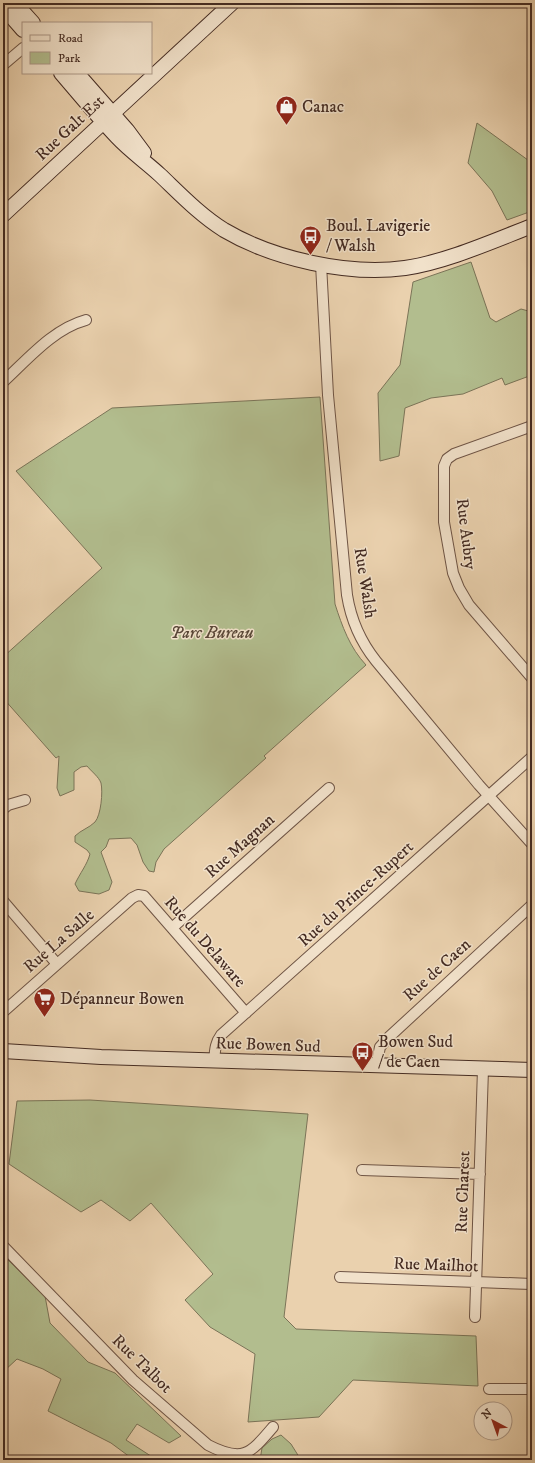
<svg xmlns="http://www.w3.org/2000/svg" width="535" height="1463" viewBox="0 0 535 1463" font-family="'IM FELL DW Pica',serif">
<style>
.green{fill:#b2bd8e;stroke:#7b7458}
.lines{fill:none;stroke-linecap:round;stroke-linejoin:round}
.street-casing{stroke:#6e5445;stroke-width:12}
.secondary-casing{stroke:#442b22;stroke-width:16}
.street{stroke:#f1e1ca;stroke-width:10}
.secondary{stroke:#f1e1ca;stroke-width:14}
.labels{text-anchor:middle;dominant-baseline:central;stroke-width:3;stroke-linejoin:round;paint-order:stroke}
.poi-label{font-size:17px;fill:#442b22;stroke:#f1e1ca;text-anchor:start}
.street-label{font-size:17px;fill:#442b22;stroke:#f1e1ca}
.park-label{font-size:17px;font-style:italic;fill:#5a4838;stroke:#f1e1ca}
</style>
<rect width="100%" height="100%" fill="#ead1ae"/>
<filter id="stains"><feTurbulence type="fractalNoise" baseFrequency=".005" numOctaves="4"/><feColorMatrix values="0 0 0 0 .2 0 0 0 0 .09 0 0 0 0 .02 0 0 0 .5 -.17"/></filter>
<radialGradient id="worn" r=".72"><stop offset=".6" stop-color="#630" stop-opacity="0"/><stop offset="1" stop-color="#630" stop-opacity=".3"/></radialGradient>
<!-- green -->
<path class="green" d="M 477,123 L 532,163 L 532,211 L 507,220 L 492,191 L 468,163 Z
M 471,262 L 490,318 L 496,322 L 521,309 L 532,312 L 532,375 L 505,385 L 502,378 L 463,394 L 431,398 L 405,408 L 399,456 L 380,461 L 378,393 L 400,365 L 413,282 Z
M 320,397 L 335,604 C 342,626 350,648 366,665 L 264,756 L 266,758 L 164,849 L 156,862 L 154,872 L 149,871 L 143,862 L 137,845 L 131,838 L 109,839 L 106,847 L 101,852 L 112,882 L 109,890 L 99,894 L 79,891 L 75,884 C 80,873 87,865 90,854 L 87,850 L 75,842 L 75,836 C 81,830 89,828 95,822 C 101,815 103,792 101,783 C 99,777 91,771 87,766 L 81,767 L 74,772 L 74,790 L 60,796 L 57,788 L 59,756 L 56,758 L 3,698 L 3,657 L 102,568 L 16,471 L 112,408 Z
M 90,1100 L 308,1114 L 284,1317 L 296,1329 L 476,1336 L 478,1386 L 353,1380 L 319,1417 L 248,1422 L 255,1354 L 210,1327 L 185,1300 L 213,1274 L 151,1203 L 130,1221 L 101,1200 L 81,1212 L 9,1164 L 17,1101 Z
M 3,1255 L 45,1296 L 50,1323 L 88,1362 L 115,1373 L 181,1436 L 169,1443 L 137,1424 L 126,1440 L 157,1460 L 134,1460 L 111,1443 L 48,1411 L 61,1379 L 43,1369 L 17,1359 L 3,1372 Z
M 281,1435 L 291,1444 L 301,1460 L 260,1460 L 262,1448 L 272,1439 Z"/>
<g class="lines">
<defs>
<path id="street" d="M 3,65 L 23,48
M 321,264 L 328,395 L 347,595 C 351,620 360,641 376,661 L 479,785 L 532,844
M 3,382 C 28,359 53,329 86,320
M 532,426 L 454,454 L 447,459 L 444,466 L 444,522 L 453,573 L 459,588 L 469,605 L 532,678
M 3,809 L 8,805 L 25,800
M 3,901 L 57,964
M 172,928 L 329,788
M 3,1012 L 132,898 L 138,895 L 144,896 L 246,1013
M 214,1061 C 215,1051 215,1043 221,1035 L 532,757
M 376,1066 L 380,1047 L 389,1037 L 532,905
M 362,1170 L 480,1174
M 3,1246 L 133,1380 L 208,1445 C 243,1463 250,1454 273,1427
M 340,1277 L 532,1284
M 475,1317 L 483,1069
M 489,1389 L 532,1389"/>
<path id="secondary" d="M 15,3 L 33,23
M 3,7 L 23,30
M 61,73 C 79,94 97,116 117,137 C 130,151 146,162 160,175 C 180,194 200,215 224,230 C 273,259 349,276 405,268 C 446,262 493,241 532,226
M 77,73 L 127,130 L 144,153
M 3,215 L 232,3
M 3,1051 L 101,1057 L 532,1070"/>
</defs>
<!-- street casing -->
<use href="#street" class="street-casing"/>
<!-- secondary casing -->
<use href="#secondary" class="secondary-casing"/>
<!-- street -->
<use href="#street" class="street"/>
<!-- secondary -->
<use href="#secondary" class="secondary"/>
</g>
<!-- icons -->
<defs>
<symbol id="shop-pin" viewBox="-11 -11 22 30"><path d="M0 17L-7.5 6A9.5 9.5 0 1 1 7.5 6Z" fill="#8f2418" stroke="#f1e1ca"/><path d="M-5-2.5h2.3a2.7 3.5 0 0 1 5.4 0H5L5.5 6h-11ZM-1.5-2.5h3a1.5 2.3 0 0 0-3 0Z" fill="#fff"/></symbol>
<symbol id="bus-pin" viewBox="-11 -11 22 30"><path d="M0 17L-7.5 6A9.5 9.5 0 1 1 7.5 6Z" fill="#8f2418" stroke="#f1e1ca"/><path d="M-5-6H5V4H4V6H2V4H-2V6H-4V4H-5ZM-3.5-4V0h7V-4ZM-3.5 1.2v1.5H-2V1.2ZM2 1.2v1.5H3.5V1.2Z" fill="#fff"/></symbol>
<symbol id="supermarket-pin" viewBox="-11 -11 22 30"><path d="M0 17L-7.5 6A9.5 9.5 0 1 1 7.5 6Z" fill="#8f2418" stroke="#f1e1ca"/><path d="M-6-5.5h2.5l.6 2H6L4.5 2H-2.5L-4.4-4H-6ZM-1.5 3.2a1.3 1.3 0 1 0 .1 0ZM3 3.2a1.3 1.3 0 1 0 .1 0Z" fill="#fff"/></symbol>
</defs>
<g fill-rule="evenodd">
<use href="#shop-pin" x="274" y="94" width="25" height="34"/>
<use href="#bus-pin" x="298" y="224" width="25" height="34"/>
<use href="#supermarket-pin" x="32" y="986" width="25" height="34"/>
<use href="#bus-pin" x="350" y="1040" width="25" height="34"/>
</g>
<g class="labels">
<!-- poi labels -->
<g class="poi-label">
<text x="302" y="107">Canac</text>
<text x="326" y="226">Boul. Lavigerie<tspan x="326" dy="20">/ Walsh</tspan></text>
<text x="60" y="999">Dépanneur Bowen</text>
<text x="378" y="1042">Bowen Sud<tspan x="378" dy="20">/ de Caen</tspan></text>
</g>
<!-- street labels -->
<g class="street-label">
<text transform="translate(70 128) rotate(-43)">Rue Galt Est</text>
<text transform="translate(466 534) rotate(83)">Rue Aubry</text>
<text transform="translate(365 583) rotate(81)">Rue Walsh</text>
<text transform="translate(240 846) rotate(-42)">Rue Magnan</text>
<text transform="translate(356 894) rotate(-42)">Rue du Prince-Rupert</text>
<text transform="translate(59 941) rotate(-41)">Rue La Salle</text>
<text transform="translate(205 942) rotate(49)">Rue du Delaware</text>
<text transform="translate(437 970) rotate(-42)">Rue de Caen</text>
<text transform="translate(268 1045) rotate(2)">Rue Bowen Sud</text>
<text transform="translate(463 1192) rotate(-88)">Rue Charest</text>
<text transform="translate(436 1265) rotate(2)">Rue Mailhot</text>
<text transform="translate(142 1364) rotate(44)">Rue Talbot</text>
</g>
<!-- park labels -->
<g class="park-label">
<text x="212" y="633">Parc Bureau</text>
</g>
</g>
<!-- margin -->
<rect width="535" height="1463" fill="none" stroke="#ead1ae" stroke-width="16"/>
<rect x="4" y="4" width="527" height="1455" fill="none" stroke="#442b22" stroke-width="2"/>
<rect x="8" y="8" width="519" height="1447" fill="none" stroke="#442b22"/>
<!-- legend -->
<rect x="22" y="22" width="130" height="52" fill="#f1e1ca" stroke="#ac9887"/>
<rect x="30" y="35" width="20" height="6" fill="#f1e1ca" stroke="#ac9887"/>
<text x="58" y="42" font-size="12" fill="#442b22">Road</text>
<rect x="30" y="52" width="20" height="12" fill="#b2bd8e" stroke="#ac9887"/>
<text x="58" y="62" font-size="12" fill="#442b22">Park</text>
<!-- north arrow -->
<g transform="translate(493 1421) rotate(319)"><circle r="19" fill="#f1e1ca" stroke="#ac9887"/>
<path d="M0-3L7 15L0 10L-7 15Z" fill="#8f2418"/>
<text y="-6" font-size="11" font-weight="bold" text-anchor="middle" fill="#442b22">N</text>
</g>
<rect width="100%" height="100%" filter="url(#stains)"/>
<rect width="100%" height="100%" fill="url(#worn)"/>
</svg>
